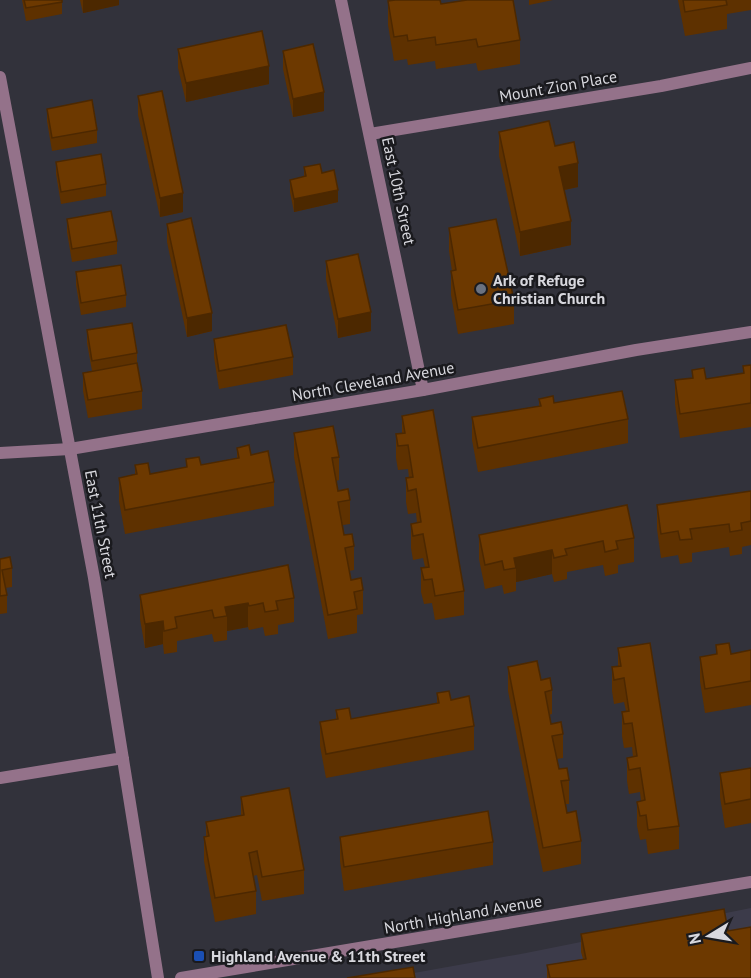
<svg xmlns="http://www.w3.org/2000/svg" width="751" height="978" viewBox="0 0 751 978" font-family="'PT Sans',sans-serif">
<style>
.built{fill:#3c3b4a}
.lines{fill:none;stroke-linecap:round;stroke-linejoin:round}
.minor{stroke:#94728a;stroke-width:12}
.tertiary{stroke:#94728a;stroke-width:12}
.wall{fill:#5e3100}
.shaded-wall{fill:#4c2800}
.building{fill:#6d3900;stroke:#4c2800;stroke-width:1.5}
.worship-dot{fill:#6b7280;stroke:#1a1a1e;stroke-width:2}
.transit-dot{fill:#1a4fb4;stroke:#1a1a1e;stroke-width:2}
.labels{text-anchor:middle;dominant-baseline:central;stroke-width:5;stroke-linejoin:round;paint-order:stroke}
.street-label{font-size:16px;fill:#d8d8de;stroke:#1a1a1e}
.poi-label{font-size:16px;font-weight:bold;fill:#d8d8de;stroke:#1a1a1e;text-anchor:start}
</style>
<rect width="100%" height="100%" fill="#32323b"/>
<!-- built -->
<path class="built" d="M 751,908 L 751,978 L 386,978 L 526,953 Z"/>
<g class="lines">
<!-- minor -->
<path class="minor" d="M 341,0 L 423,390
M 0,77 L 94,578 L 158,978
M 370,134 L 661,86 L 751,68
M 0,778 L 123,758
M 181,978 L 751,882"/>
<!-- tertiary -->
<path class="tertiary" d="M 0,453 L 70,449 L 423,390 L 636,350 L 751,332"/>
</g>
<!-- wall -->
<path class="wall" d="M 22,0 L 62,0 L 62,14 L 26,21 Z
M 80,0 L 119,0 L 119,5 L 83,13 Z
M 529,0 L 553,0 L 529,5 Z
M 678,0 L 751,0 L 751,10 L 727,14 L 727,29 L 685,36 Z
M 388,1 L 441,4 L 520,40 L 520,64 L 478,71 L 476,63 L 436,69 L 435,61 L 408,65 L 407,59 L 394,61 L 388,25 Z
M 178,49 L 269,84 L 186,102 L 178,68 Z
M 283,51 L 324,111 L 293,117 L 283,69 Z
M 138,96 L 183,212 L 160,217 L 138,115 Z
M 47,109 L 97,130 L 97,143 L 52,151 L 47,121 Z
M 499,132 L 555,146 L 578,187 L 564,190 L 571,245 L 520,256 L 499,156 Z
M 56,162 L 106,184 L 106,196 L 61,204 L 56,174 Z
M 304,167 L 322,173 L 338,202 L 294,212 L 290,192 L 290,180 L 304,177 Z
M 67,219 L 117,241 L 117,254 L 72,262 L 67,232 Z
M 167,224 L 212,331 L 187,337 L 167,242 Z
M 449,228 L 514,300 L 514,324 L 458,334 L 451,295 L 451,271 L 452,271 L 449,251 Z
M 326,261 L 371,331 L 338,338 L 326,279 Z
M 76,272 L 126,295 L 126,307 L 81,315 L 76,285 Z
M 87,330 L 137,353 L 137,364 L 142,391 L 142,409 L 88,418 L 83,391 L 83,373 L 92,371 L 87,343 Z
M 214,339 L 293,357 L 293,375 L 219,389 L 214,357 Z
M 751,365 L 751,427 L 680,438 L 675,404 L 675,380 L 692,378 L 692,370 L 706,379 L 743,373 L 743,366 Z
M 539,399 L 554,403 L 628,419 L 628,443 L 478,472 L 472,440 L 472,417 L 539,406 Z
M 402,416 L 464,591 L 464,615 L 435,620 L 432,603 L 424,604 L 421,592 L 421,568 L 425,567 L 423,558 L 413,560 L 411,548 L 411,524 L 417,523 L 416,513 L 408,514 L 406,502 L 406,478 L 409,478 L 408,469 L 398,470 L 396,458 L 396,434 L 402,433 Z
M 294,433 L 339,457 L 339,480 L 336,481 L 338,491 L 350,500 L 350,524 L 343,525 L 344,535 L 354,546 L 354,570 L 349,571 L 351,580 L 363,590 L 363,614 L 357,615 L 357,633 L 328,639 L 294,457 Z
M 237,448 L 251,455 L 274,482 L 274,506 L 125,534 L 119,501 L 119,478 L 135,474 L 135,465 L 150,474 L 186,467 L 186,459 L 201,465 L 237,458 Z
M 751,491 L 751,545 L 742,547 L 742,554 L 730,556 L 729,547 L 692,553 L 692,562 L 680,564 L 678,555 L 661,558 L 657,529 L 657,505 Z
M 479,535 L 634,538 L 634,562 L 618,565 L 618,573 L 605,576 L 603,565 L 567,572 L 567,579 L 554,582 L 552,574 L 516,582 L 516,591 L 504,594 L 502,585 L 485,589 L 479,559 Z
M 0,559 L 12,568 L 12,587 L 5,588 L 7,595 L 7,613 L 0,614 Z
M 140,595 L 294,598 L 294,622 L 278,625 L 278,634 L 265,636 L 263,627 L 249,630 L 248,627 L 227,631 L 227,640 L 214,642 L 212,634 L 177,641 L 177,652 L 164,654 L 163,644 L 145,648 L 140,619 Z
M 716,645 L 731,654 L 751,650 L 751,705 L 705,713 L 700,681 L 700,657 L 716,655 Z
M 618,648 L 679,826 L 679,849 L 648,854 L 646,839 L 640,840 L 637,826 L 637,802 L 641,801 L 640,792 L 629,794 L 627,781 L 627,758 L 633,757 L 632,747 L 624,748 L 622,736 L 622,712 L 626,711 L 624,702 L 614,704 L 612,691 L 612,667 L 618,667 Z
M 508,667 L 541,680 L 552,690 L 552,714 L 549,715 L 551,724 L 563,734 L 563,758 L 557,759 L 559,769 L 569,780 L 569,804 L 566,804 L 567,813 L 581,841 L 581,864 L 543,872 L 508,691 Z
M 437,693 L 451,700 L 474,726 L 474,750 L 326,778 L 320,746 L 320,722 L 336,719 L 336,710 L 351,719 L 437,703 Z
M 751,768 L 751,823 L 725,828 L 720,797 L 720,773 Z
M 241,797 L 304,870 L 304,894 L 262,901 L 257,875 L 253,876 L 256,891 L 256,914 L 215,922 L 204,861 L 204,837 L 206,836 L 206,822 L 241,815 Z
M 340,837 L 493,842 L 493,865 L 344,891 L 340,861 Z
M 728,931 L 751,978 L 547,978 L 547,965 L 583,959 L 581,952 L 581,934 Z"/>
<!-- shaded-wall -->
<path class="shaded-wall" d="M 83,0 L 119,0 L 119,5 L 83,13 Z
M 269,66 L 269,84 L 186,102 L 186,83 Z
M 324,92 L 324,111 L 293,117 L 293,99 Z
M 578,163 L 578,187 L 559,191 L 559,167 Z
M 338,190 L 338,202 L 294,212 L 294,199 Z
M 183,193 L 183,212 L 160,217 L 160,198 Z
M 571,221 L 571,245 L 520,256 L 520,232 Z
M 371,312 L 371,331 L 338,338 L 338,319 Z
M 212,313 L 212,331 L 187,337 L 187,318 Z
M 552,550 L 552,574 L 516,582 L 516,568 L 514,558 Z
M 248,603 L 248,627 L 227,631 L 227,616 L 225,607 Z
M 163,621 L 163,644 L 145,648 L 145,624 Z"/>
<!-- building -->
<path class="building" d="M 24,0 L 62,0 L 62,2 L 26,8 Z
M 395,0 L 440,0 L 441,4 L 467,0 L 513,0 L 520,40 L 478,47 L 476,39 L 436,45 L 435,37 L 408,41 L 407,35 L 394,37 L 388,1 Z
M 683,0 L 726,0 L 727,5 L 685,12 Z
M 262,31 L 269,66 L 186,83 L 178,49 Z
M 313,44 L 324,92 L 293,99 L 283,51 Z
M 162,91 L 183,193 L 160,198 L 138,96 Z
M 92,100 L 97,130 L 52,138 L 47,109 Z
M 549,121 L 555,146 L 574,142 L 578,163 L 559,167 L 571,221 L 520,232 L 499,132 Z
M 101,154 L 106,184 L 61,192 L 56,162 Z
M 320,164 L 322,173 L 334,170 L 338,190 L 294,199 L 290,180 L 306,176 L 304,167 Z
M 111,211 L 117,241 L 72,249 L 67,219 Z
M 191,218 L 212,313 L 187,318 L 167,224 Z
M 496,219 L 514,300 L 458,310 L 451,271 L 456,270 L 449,228 Z
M 358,254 L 371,312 L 338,319 L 326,261 Z
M 121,265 L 126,295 L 81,303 L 76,272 Z
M 132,323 L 137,353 L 92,361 L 87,330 Z
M 286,325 L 293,357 L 219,371 L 214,339 Z
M 137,363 L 142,391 L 88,400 L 83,373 Z
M 751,365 L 751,403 L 680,414 L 675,380 L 693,378 L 692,370 L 704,368 L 706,379 L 744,373 L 743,366 Z
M 622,391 L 628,419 L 478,448 L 472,417 L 541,406 L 539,399 L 553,396 L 554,403 Z
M 433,410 L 464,591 L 435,596 L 432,579 L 424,580 L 421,568 L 429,567 L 423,534 L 413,536 L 411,524 L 421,522 L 416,489 L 408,491 L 406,478 L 413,477 L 408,445 L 398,446 L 396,434 L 405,433 L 402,416 Z
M 333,426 L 339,457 L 332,458 L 338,491 L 348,489 L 350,500 L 338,502 L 344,535 L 352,534 L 354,546 L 345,548 L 351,580 L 361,578 L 363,590 L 354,592 L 357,609 L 328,615 L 294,433 Z
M 249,445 L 251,455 L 268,451 L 274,482 L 125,510 L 119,478 L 137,474 L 135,465 L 148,463 L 150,474 L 187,467 L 186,459 L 199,457 L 201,465 L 239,458 L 237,448 Z
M 751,491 L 751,521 L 741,523 L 742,530 L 730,532 L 729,524 L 690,529 L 692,539 L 680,540 L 678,531 L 661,534 L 657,505 Z
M 627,505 L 634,538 L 616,541 L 618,549 L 605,552 L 603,541 L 565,549 L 567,555 L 554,558 L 552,550 L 514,558 L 516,568 L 504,570 L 502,561 L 485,565 L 479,535 Z
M 10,557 L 12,568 L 2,570 L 7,595 L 0,596 L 0,559 Z
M 288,565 L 294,598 L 276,601 L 278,610 L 265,612 L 263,603 L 249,606 L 248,603 L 225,607 L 227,616 L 214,618 L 212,610 L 175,617 L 177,628 L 164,631 L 163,621 L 145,624 L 140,595 Z
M 650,643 L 679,826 L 648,830 L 646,815 L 640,816 L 637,802 L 645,800 L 640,768 L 629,770 L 627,758 L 637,756 L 632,723 L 624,724 L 622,712 L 629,711 L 624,678 L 614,680 L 612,667 L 621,666 L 618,648 Z
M 729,643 L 731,654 L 751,650 L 751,681 L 705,689 L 700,657 L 717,654 L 716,645 Z
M 537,661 L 541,680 L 550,678 L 552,690 L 545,692 L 551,724 L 561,722 L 563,734 L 552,736 L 559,769 L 567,768 L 569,780 L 561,781 L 567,813 L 576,811 L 581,841 L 543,848 L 508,667 Z
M 449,691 L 451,700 L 469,696 L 474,726 L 326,754 L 320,722 L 338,719 L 336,710 L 349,708 L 351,719 L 439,703 L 437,693 Z
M 751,768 L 751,799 L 725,804 L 720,773 Z
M 289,788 L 304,870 L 262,877 L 257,851 L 249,853 L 256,891 L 215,898 L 204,837 L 209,836 L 206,822 L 244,815 L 241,797 Z
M 488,811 L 493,842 L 344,867 L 340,837 Z
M 724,909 L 728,931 L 751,927 L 751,978 L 550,978 L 547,965 L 586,959 L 581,934 Z
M 413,967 L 415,978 L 347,978 Z"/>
<!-- markers -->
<circle class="worship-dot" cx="481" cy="289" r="6"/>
<rect class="transit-dot" x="193" y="950" width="12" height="12" rx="3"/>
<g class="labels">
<!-- street labels -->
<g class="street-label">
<text transform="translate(558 86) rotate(-10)">Mount Zion Place</text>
<text transform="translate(399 191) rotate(78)">East 10th Street</text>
<text transform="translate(373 381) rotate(-10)">North Cleveland Avenue</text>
<text transform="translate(101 524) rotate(79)">East 11th Street</text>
<text transform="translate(463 914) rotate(-10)">North Highland Avenue</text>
</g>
<!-- poi labels -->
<g class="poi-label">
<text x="493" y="280">Ark of Refuge<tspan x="493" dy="18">Christian Church</tspan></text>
<text x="211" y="956">Highland Avenue &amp; 11th Street</text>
</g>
</g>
<!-- north arrow -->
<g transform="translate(709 936) rotate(259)" stroke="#1a1a1e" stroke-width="4.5" paint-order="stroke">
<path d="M0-4.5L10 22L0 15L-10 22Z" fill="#d8d8de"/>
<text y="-9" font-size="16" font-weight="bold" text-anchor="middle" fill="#d8d8de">N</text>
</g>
</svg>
